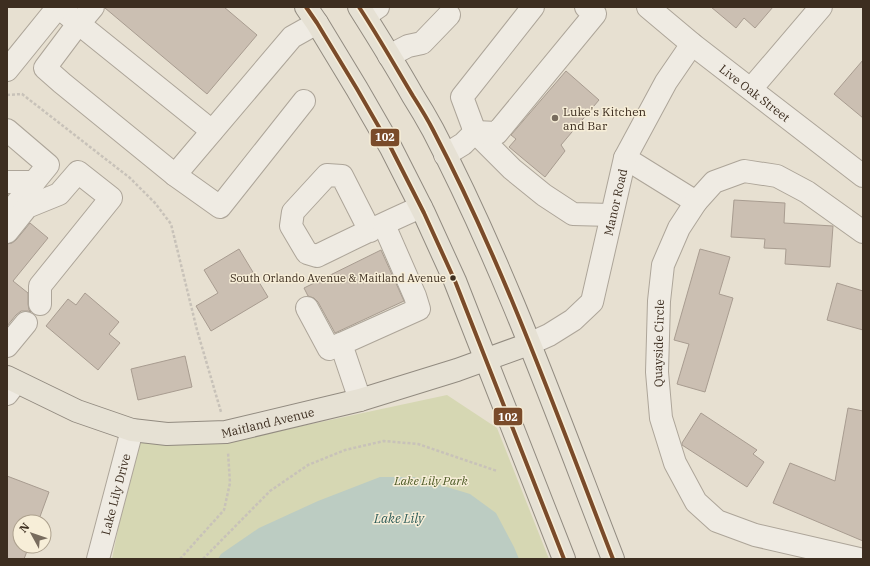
<svg xmlns="http://www.w3.org/2000/svg" width="870" height="566" viewBox="0 0 870 566" font-family="'IBM Plex Serif',serif">
<style>
.green{fill:#d6d7b3}
.water{fill:#bcccc2}
.building{fill:#cbbfb2;stroke:#a89c90}
.lines{fill:none;stroke-linecap:round;stroke-linejoin:round}
.minor-casing{stroke:#ada599;stroke-width:24}
.major-casing{stroke:#928b80;stroke-width:24}
.path{stroke:#c8c2b9;stroke-width:2.5;stroke-dasharray:3 2;stroke-linecap:butt}
.minor{stroke:#efebe3;stroke-width:22}
.major{stroke:#e6e1d4;stroke-width:22}
.bus-1-casing{stroke:#f7eed8;stroke-width:7}
.bus-1{stroke:#7a4b2a;stroke-width:4}
.poi-dot{fill:#786c5e;stroke:#f7eed8;stroke-width:1.5}
.bus-dot{fill:#3d2e20;stroke:#f7eed8;stroke-width:1.5}
.labels{text-anchor:middle;dominant-baseline:central;stroke-width:3;stroke-linejoin:round;paint-order:stroke}
.bus-label{font-size:11px;fill:#3d2e20;stroke:#f7eed8;text-anchor:end}
.street-label{font-size:12px;fill:#3d2e20;stroke:#f7eed8}
.poi-label{font-size:12px;fill:#3d2e20;stroke:#f7eed8;text-anchor:start}
.park-label{font-size:12px;font-style:italic;fill:#4d5a26;stroke:#f7eed8}
.water-label{font-size:13px;font-style:italic;fill:#2f5d5a;stroke:#f7eed8}
.line-badge{stroke:#f7eed8;stroke-width:1.5}
.badge-label{font-size:11px;text-anchor:middle;font-weight:bold;fill:#fff}
</style>
<rect width="100%" height="100%" fill="#e7e0d1"/>
<!-- green -->
<path class="green" d="M 447,395 L 497,428 L 549,559 L 112,559 L 137,436 L 227,442 Z"/>
<!-- water -->
<path class="water" d="M 380,477 L 414,477 L 470,494 L 496,513 L 514,547 L 519,559 L 218,559 L 221,554 L 259,528 L 318,501 Z"/>
<!-- building -->
<path class="building" d="M 105,7 L 224,7 L 257,35 L 207,94 L 105,8 Z
M 711,7 L 773,7 L 755,28 L 744,18 L 736,28 Z
M 863,60 L 863,118 L 834,94 Z
M 566,71 L 599,100 L 561,145 L 565,151 L 545,177 L 509,147 L 516,139 L 511,135 Z
M 734,200 L 785,203 L 784,223 L 833,226 L 830,267 L 785,264 L 786,249 L 764,248 L 765,239 L 731,237 Z
M 30,223 L 48,238 L 13,281 L 28,293 L 28,304 L 29,310 L 31,312 L 28,311 L 21,311 L 16,315 L 7,326 L 7,244 L 12,243 L 16,240 Z
M 239,249 L 268,297 L 211,331 L 196,306 L 218,293 L 204,270 Z
M 700,249 L 730,257 L 719,294 L 733,298 L 705,392 L 677,384 L 689,344 L 674,340 Z
M 381,250 L 404,301 L 335,333 L 318,302 L 314,298 L 308,296 L 304,288 Z
M 837,283 L 863,291 L 863,330 L 827,320 Z
M 85,293 L 119,322 L 109,334 L 120,343 L 98,370 L 46,326 L 68,299 L 76,305 Z
M 185,356 L 192,387 L 138,400 L 131,369 Z
M 848,408 L 863,411 L 863,541 L 773,503 L 790,463 L 835,481 Z
M 701,413 L 757,450 L 753,454 L 764,462 L 747,487 L 682,445 L 682,443 Z
M 7,476 L 49,492 L 38,522 L 20,522 L 20,546 L 29,546 L 24,559 L 7,559 Z"/>
<g class="lines">
<defs>
<g id="minor">
<path d="M 58,7 L 212,131"/>
<path d="M 93,7 L 72,32 L 45,68 L 62,83 L 175,175 L 292,37 L 317,23"/>
<path d="M 533,7 L 462,97 L 475,132 L 512,169 L 544,195 L 573,214 L 611,215"/>
<path id="s1" d="M 648,7 L 692,44 L 863,176"/>
<path d="M 365,16 L 378,7"/>
<path d="M 389,56 L 408,46 L 422,43 L 449,15"/>
<path d="M 7,70 L 58,7"/>
<path d="M 751,89 L 821,7"/>
<path d="M 7,130 L 48,165 L 8,214"/>
<path d="M 445,155 L 463,144 L 475,132 L 497,133 L 595,14 L 586,7"/>
<path d="M 625,158 L 696,202"/>
<path d="M 175,175 L 220,207 L 304,101"/>
<path d="M 7,182 L 34,182"/>
<path d="M 370,231 L 342,176 L 327,175 L 293,212 L 291,226 L 307,253 L 317,256 C 352,239 386,222 421,207"/>
<path d="M 7,232 L 27,207 L 59,194 L 78,172 L 111,198 L 40,286 L 40,304"/>
<path d="M 307,308 L 329,349 L 341,344"/>
<path id="s2" d="M 529,344 L 549,335 L 573,320 L 592,302 L 625,158 L 666,82 L 692,44"/>
<path d="M 7,346 L 26,323"/>
<path d="M 7,394 L 16,382"/>
<path d="M 360,400 L 341,344 L 419,309 L 415,296 L 384,225"/>
<path id="s3" d="M 98,559 L 132,430"/>
<path id="s4" d="M 859,559 L 755,535 L 717,521 L 696,502 L 675,463 L 661,418 L 657,372 L 659,301 L 663,265 L 679,228 L 696,202 L 714,182 L 744,171 L 777,176 L 807,192 L 863,232"/>
</g>
<g id="major">
<path d="M 306,7 L 317,23 L 357,89 L 391,148 L 424,213 L 455,281 L 564,559"/>
<path d="M 359,7 C 378,37 396,66 413,96 C 420,107 427,119 433,130 C 505,268 557,415 613,559"/>
<path id="s5" d="M 7,377 L 77,411 L 132,430 L 167,434 L 226,432 L 360,400 L 457,370 L 529,344"/>
</g>
</defs>
<!-- minor casing -->
<use href="#minor" class="minor-casing"/>
<!-- major casing -->
<use href="#major" class="major-casing"/>
<!-- path -->
<path class="path" d="M 7,95 L 22,94 L 130,178 L 155,203 L 171,224 L 197,330 L 221,412
M 180,559 L 224,510 L 230,483 L 228,452
M 203,559 L 270,491 L 308,465 L 345,450 L 384,441 L 418,444 L 497,471"/>
<!-- minor -->
<use href="#minor" class="minor"/>
<!-- major -->
<use href="#major" class="major"/>
<defs>
<path id="bus-1" d="M 306,7 L 317,23 L 357,89 L 391,148 L 424,213 L 455,281 L 564,559
M 359,7 C 378,36 395,66 413,96 C 420,107 427,118 433,130 C 505,268 557,415 613,559"/>
</defs>
<!-- bus-1 casing -->
<use href="#bus-1" class="bus-1-casing"/>
<!-- bus-1 -->
<use href="#bus-1" class="bus-1"/>
</g>
<!-- markers -->
<circle class="poi-dot" cx="555" cy="118" r="4"/>
<circle class="bus-dot" cx="453" cy="278" r="3.5"/>
<g class="labels">
<!-- bus labels -->
<g class="bus-label">
<text x="446" y="278">South Orlando Avenue &amp; Maitland Avenue</text>
</g>
<!-- street labels -->
<g class="street-label">
<text stroke="none"><textPath href="#s1" startOffset="137">Live Oak Street</textPath></text>
<text stroke="none"><textPath href="#s2" startOffset="179">Manor Road</textPath></text>
<text stroke="none"><textPath href="#s4" startOffset="342">Quayside Circle</textPath></text>
<text stroke="none"><textPath href="#s5" startOffset="273">Maitland Avenue</textPath></text>
<text stroke="none"><textPath href="#s3" startOffset="67">Lake Lily Drive</textPath></text>
</g>
<!-- poi labels -->
<g class="poi-label">
<text x="563" y="111">Luke's Kitchen<tspan x="563" dy="14">and Bar</tspan></text>
</g>
<!-- park labels -->
<g class="park-label">
<text x="431" y="480">Lake Lily Park</text>
</g>
<!-- water labels -->
<g class="water-label">
<text x="399" y="518">Lake Lily</text>
</g>
</g>
<g class="line-badge">
<rect x="370" y="128" width="30" height="19" rx="4" fill="#7a4b2a"/>
<rect x="493" y="407" width="30" height="19" rx="4" fill="#7a4b2a"/>
</g>
<g class="badge-label">
<text x="385" y="141">102</text>
<text x="508" y="421">102</text>
</g>
<!-- border -->
<rect width="870" height="566" fill="none" stroke="#3d2e20" stroke-width="16"/>
<!-- north arrow -->
<g transform="translate(32 534) rotate(310)"><circle r="19" fill="#f7eed8" stroke="#ada18e"/>
<path d="M0-3L7 15L0 10L-7 15Z" fill="#786c5e"/>
<text y="-6" font-size="11" font-weight="bold" text-anchor="middle" fill="#3d2e20">N</text>
</g>
</svg>
